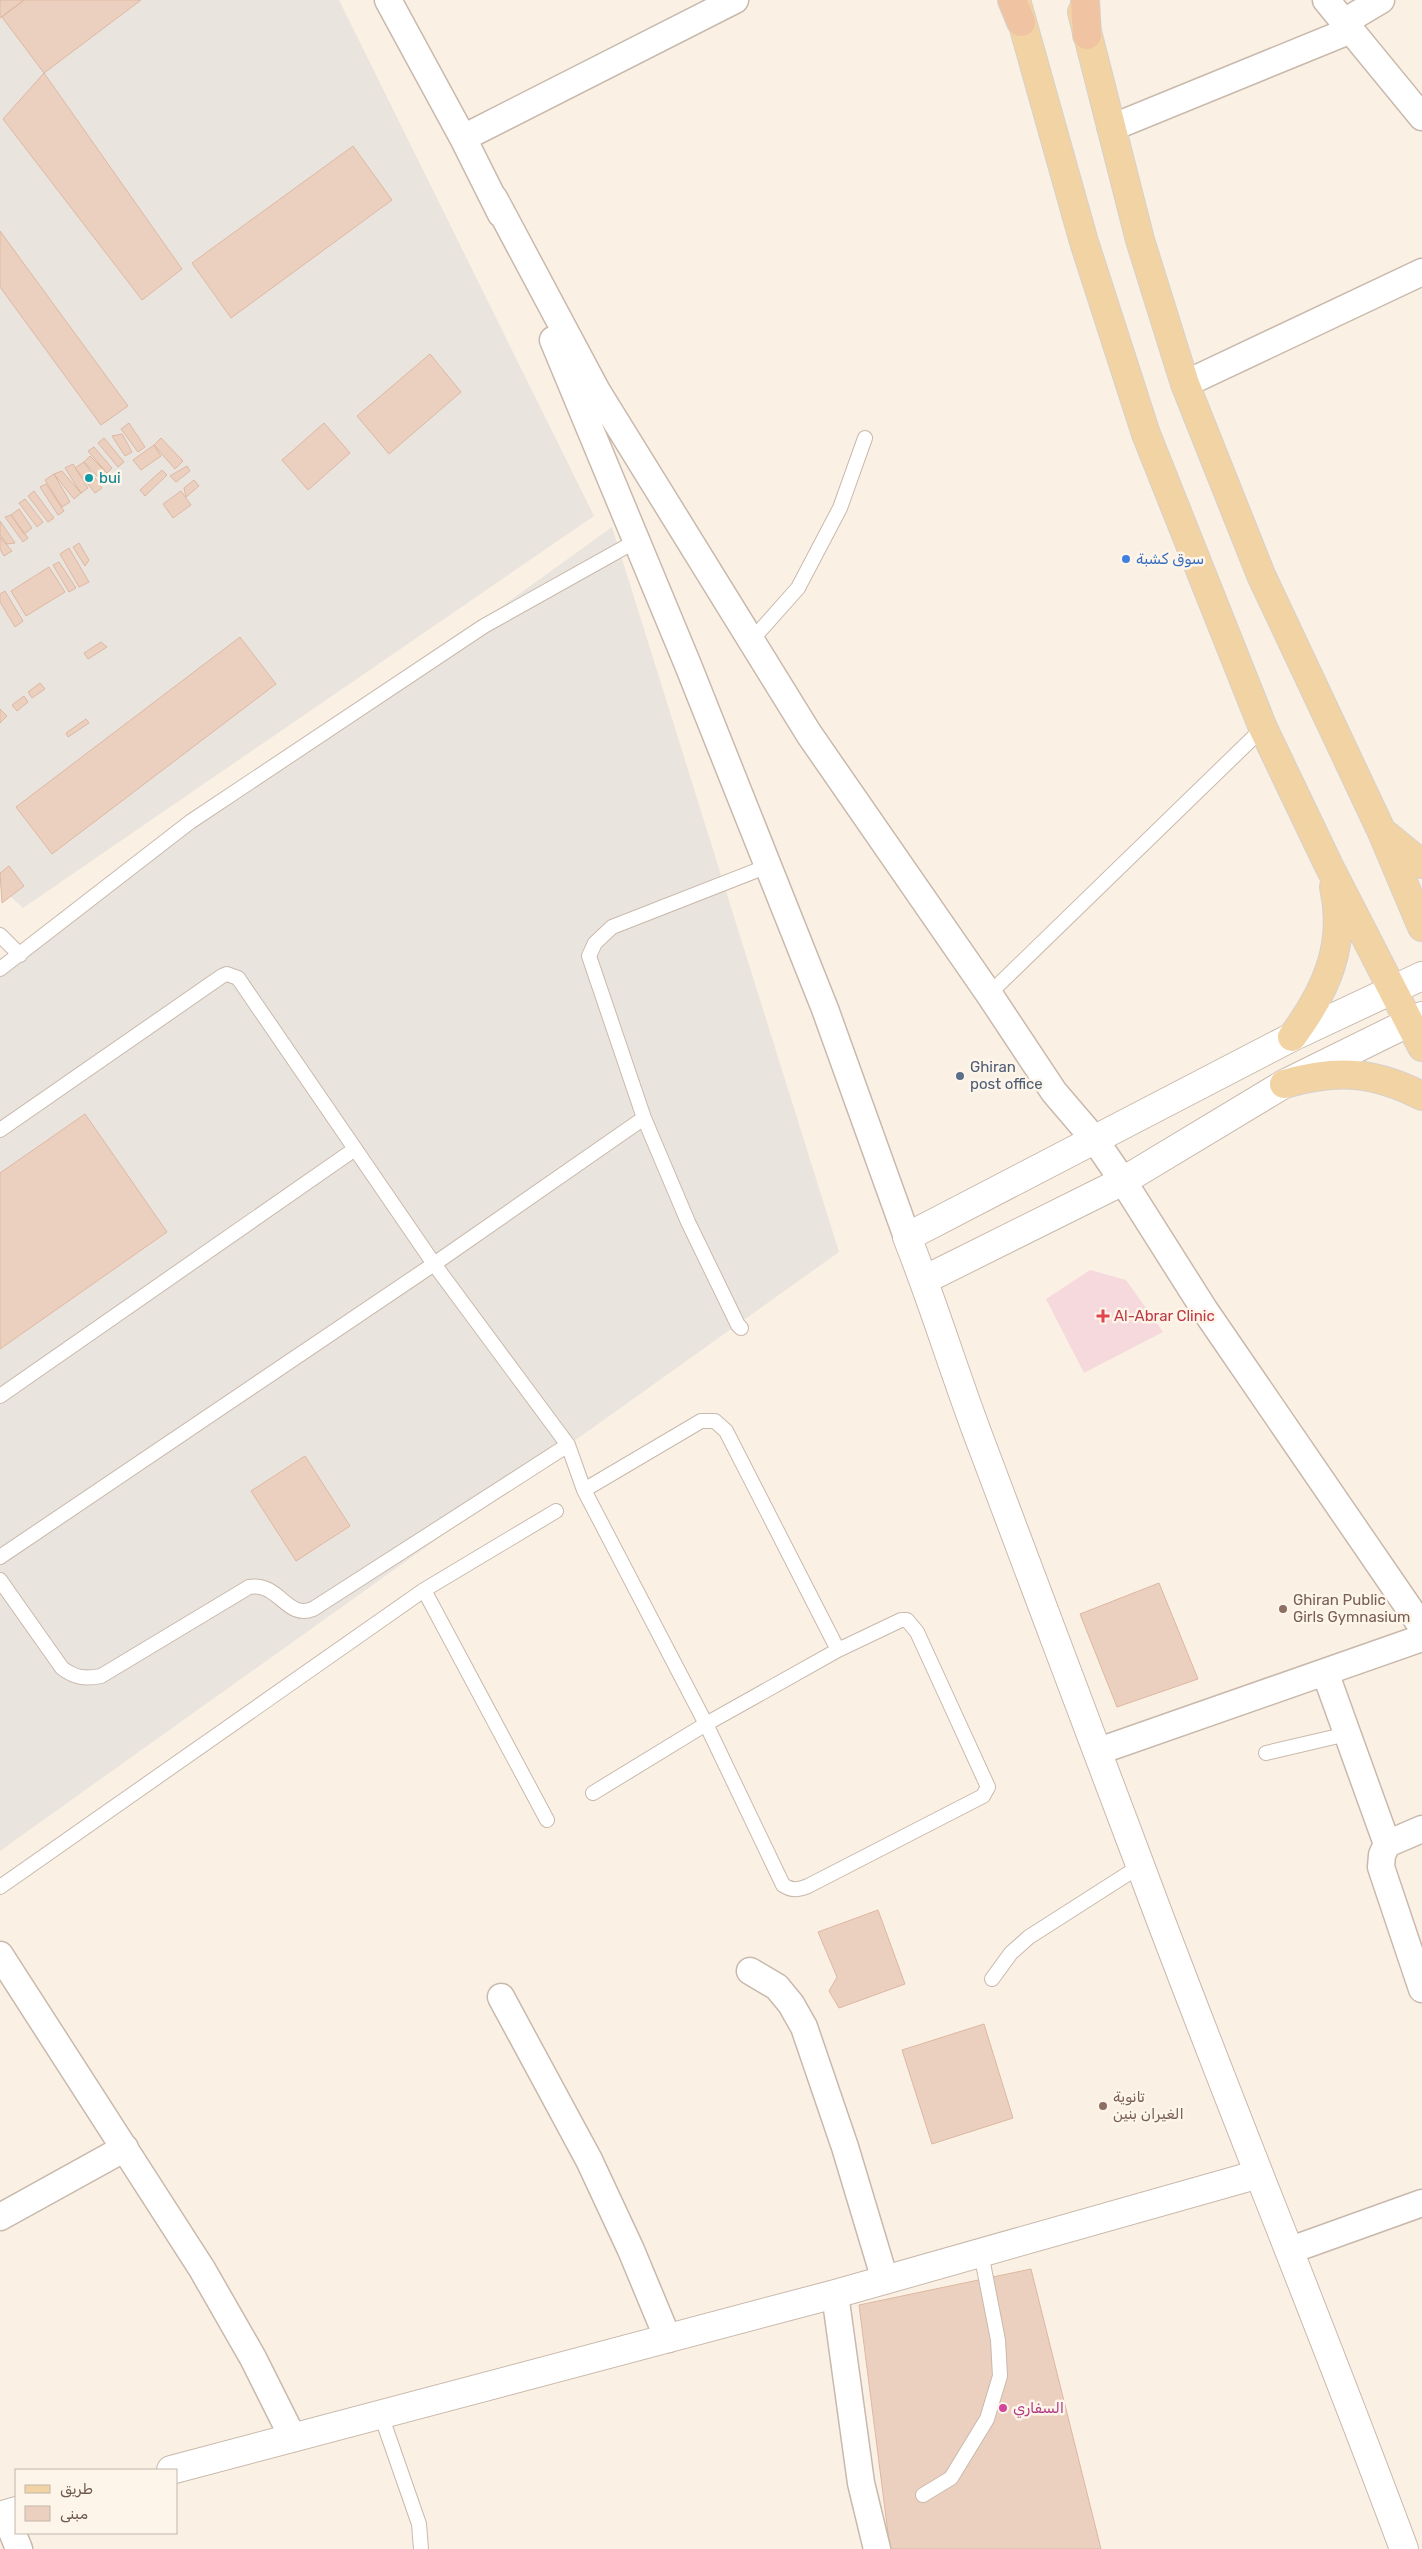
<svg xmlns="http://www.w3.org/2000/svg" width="1422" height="2549" viewBox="0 0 1422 2549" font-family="Rubik,'Noto Naskh Arabic',sans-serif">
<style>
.industrial{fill:#eae4de}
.medical{fill:#f6d9dd}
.building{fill:#ecd0bf;stroke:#ddb7a1}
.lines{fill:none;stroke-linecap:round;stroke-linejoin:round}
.service-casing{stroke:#c9b9ac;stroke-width:16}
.minor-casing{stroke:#c9b9ac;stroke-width:29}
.tertiary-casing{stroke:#c9b9ac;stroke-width:30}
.primary-casing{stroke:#d7d0cd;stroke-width:30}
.trunk-casing{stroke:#d7d0cd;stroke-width:30}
.service{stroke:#fff;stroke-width:14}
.minor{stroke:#fff;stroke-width:26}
.tertiary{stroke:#fff;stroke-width:28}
.primary{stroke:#f2d3a3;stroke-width:28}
.trunk{stroke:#f0c4a2;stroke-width:28}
.culture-dot{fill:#0f9aa8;stroke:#fdf5ea;stroke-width:2}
.shop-dot{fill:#3f7fe0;stroke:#fdf5ea;stroke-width:2}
.service-dot{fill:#5c6f8a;stroke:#fdf5ea;stroke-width:2}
.health-dot{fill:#e0444e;stroke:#fdf5ea;stroke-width:2}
.education-dot{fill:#8d6e63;stroke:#fdf5ea;stroke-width:2}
.hotel-dot{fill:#d1479c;stroke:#fdf5ea;stroke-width:2}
.labels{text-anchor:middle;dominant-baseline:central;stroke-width:5;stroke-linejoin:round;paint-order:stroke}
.culture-label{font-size:15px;fill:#0d838f;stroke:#fdf5ea;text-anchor:start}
.shop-label{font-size:15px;fill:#366cbe;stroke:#fdf5ea;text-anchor:start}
.service-label{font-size:15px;fill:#4e5e75;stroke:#fdf5ea;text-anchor:start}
.health-label{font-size:15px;fill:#be3a42;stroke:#fdf5ea;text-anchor:start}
.education-label{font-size:15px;fill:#785e54;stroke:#fdf5ea;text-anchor:start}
.hotel-label{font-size:15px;fill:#b23c85;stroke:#fdf5ea;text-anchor:start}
</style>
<rect width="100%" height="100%" fill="#faf1e4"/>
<!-- industrial -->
<path class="industrial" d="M 0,0 L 339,0 L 594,516 L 23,908 L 0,887 Z
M 612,527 L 839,1252 L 0,1851 L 0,969 Z"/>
<!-- medical -->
<path class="medical" d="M 1090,1270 L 1126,1280 L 1163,1332 L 1084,1373 L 1046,1299 Z"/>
<!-- building -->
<path class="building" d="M 0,0 L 24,0 L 0,18 Z
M 24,0 L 141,0 L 44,73 L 2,17 Z
M 44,73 L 182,269 L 142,300 L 3,119 Z
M 353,146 L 392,200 L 231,318 L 192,263 Z
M 0,231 L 128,406 L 101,425 L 0,287 Z
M 430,354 L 461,392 L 389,454 L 357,416 Z
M 129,423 L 145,447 L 138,452 L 121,429 Z
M 324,423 L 350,453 L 308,490 L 282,460 Z
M 122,434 L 132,452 L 125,456 L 112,436 Z
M 104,438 L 124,462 L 118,467 L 98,443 Z
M 161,438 L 183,461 L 175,469 L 154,445 Z
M 154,445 L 161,456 L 141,470 L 133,460 Z
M 94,447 L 112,468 L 107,473 L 88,451 Z
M 90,456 L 107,473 L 101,480 L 84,462 Z
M 84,462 L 102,488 L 95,493 L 75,468 Z
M 73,464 L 88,488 L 81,493 L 65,468 Z
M 187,466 L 190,471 L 176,482 L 170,476 Z
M 162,470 L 167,475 L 145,496 L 140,490 Z
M 62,471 L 81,493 L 74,499 L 54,474 Z
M 54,474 L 70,502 L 62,507 L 45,480 Z
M 194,480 L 199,486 L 186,497 L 184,488 Z
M 46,484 L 64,511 L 58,515 L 40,487 Z
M 34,491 L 54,518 L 48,522 L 28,496 Z
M 181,491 L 191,505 L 173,518 L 163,504 Z
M 25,499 L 43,522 L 37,527 L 19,503 Z
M 19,509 L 32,528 L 24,534 L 11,515 Z
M 11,515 L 28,538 L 23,542 L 5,517 Z
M 0,521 L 15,543 L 7,544 L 0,535 Z
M 0,537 L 12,551 L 4,556 L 0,549 Z
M 79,543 L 89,560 L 85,566 L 73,547 Z
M 69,548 L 89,582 L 79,587 L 60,554 Z
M 59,562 L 76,588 L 69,592 L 53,565 Z
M 49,567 L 65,592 L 26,616 L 11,591 Z
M 5,591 L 23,621 L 15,627 L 0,602 L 0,594 Z
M 240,637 L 276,684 L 52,854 L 16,807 Z
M 101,642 L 107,647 L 88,659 L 84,653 Z
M 40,683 L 45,689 L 32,698 L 28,692 Z
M 24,696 L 28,702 L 17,711 L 12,705 Z
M 0,709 L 7,716 L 0,723 Z
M 86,719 L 89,723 L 68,737 L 66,733 Z
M 9,866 L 24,886 L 2,903 L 0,873 Z
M 85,1114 L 167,1232 L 0,1349 L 0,1173 Z
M 305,1456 L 350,1526 L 296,1561 L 251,1491 Z
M 1159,1583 L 1198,1679 L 1117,1707 L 1080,1614 Z
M 878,1910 L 905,1984 L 839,2008 L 829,1991 L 837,1977 L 818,1932 Z
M 984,2024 L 1013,2118 L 932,2144 L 902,2050 Z
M 1031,2269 L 1101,2549 L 890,2549 L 859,2305 Z"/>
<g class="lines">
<defs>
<path id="service" d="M 750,642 L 798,588 L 840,508 L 865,438
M 0,935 L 20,955
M 0,969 L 190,822 L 484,626 L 636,541
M 989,994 L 1263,728
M 0,1130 L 222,976 L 227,974 L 238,978 L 434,1264 L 568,1445 L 584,1490 L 706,1724 L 783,1885 C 792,1891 798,1890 808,1886 L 983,1796 L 988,1787 L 917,1632 L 907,1620 L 901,1620 L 838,1650 L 706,1724 L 593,1793
M 741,1328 L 738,1325 L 688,1222 L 644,1118 L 589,956 L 595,943 L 612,927 L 768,866
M 0,1396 L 355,1149
M 584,1490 L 701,1421 L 715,1421 L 726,1431 L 838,1650
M 0,1557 L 434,1264 L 644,1118
M 0,1580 L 62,1668 C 75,1678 85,1679 101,1676 L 249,1587 C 280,1582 286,1620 313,1609 L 568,1445
M 1266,1753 L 1347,1734
M 547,1820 L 424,1590 L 556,1511
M 0,1887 L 424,1590
M 992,1979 L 1011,1953 L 1029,1937 L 1140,1866
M 381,2415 L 419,2524 L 421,2549
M 923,2495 L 951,2478 L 987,2419 L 1000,2376 L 998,2340 L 981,2253"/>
<path id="minor" d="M 388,0 L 463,138 L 501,214
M 1326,0 L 1422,117
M 1344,22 L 1381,0
M 1111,128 L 1351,30
M 463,138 L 735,0
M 494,198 L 597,391 L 809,734 L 989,994 L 1054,1092 L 1095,1140 L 1123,1181 L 1204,1309 L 1422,1627
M 553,340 L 688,665 L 825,1009 L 907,1237
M 1185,384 L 1422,272
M 1325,1672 L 1387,1844
M 1099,1751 L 1422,1638
M 1422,1829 L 1387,1844 L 1382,1855 L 1381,1867 L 1422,1989
M 0,1955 L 202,2269 L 253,2358 L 293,2438
M 750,1971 L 777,1987 L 791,2004 L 804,2027 L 845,2147 L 885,2280
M 501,1997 L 589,2160 L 631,2250 L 668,2339
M 0,2217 L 125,2148
M 1291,2250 L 1422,2203
M 835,2294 L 861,2483 L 877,2549
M 5,2514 L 19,2549"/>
<path id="tertiary" d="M 924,1280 L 1123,1181 L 1284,1084 L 1422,1016
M 171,2470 L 835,2294 L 1259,2174
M 0,2516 L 16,2511
M 1404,2549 C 1319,2320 1225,2094 1140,1865 C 1087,1724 1034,1584 981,1443 C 955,1375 934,1305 907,1237 L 1292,1037 L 1422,976"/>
<path id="primary" d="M 1016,0 L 1084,242 L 1146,434 L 1263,728 L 1329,866 L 1422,1047
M 1082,12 L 1140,240 L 1185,384 L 1261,575 L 1381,830 L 1422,927
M 1384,833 L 1422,864
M 1292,1037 C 1326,991 1347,945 1334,887
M 1284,1084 C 1337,1069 1373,1071 1422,1096"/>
<path id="trunk" d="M 1012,0 L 1021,22
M 1085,0 L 1087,35"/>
</defs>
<!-- service casing -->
<use href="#service" class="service-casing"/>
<!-- minor casing -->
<use href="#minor" class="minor-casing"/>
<!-- tertiary casing -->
<use href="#tertiary" class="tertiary-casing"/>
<!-- primary casing -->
<use href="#primary" class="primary-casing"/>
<!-- trunk casing -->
<use href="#trunk" class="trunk-casing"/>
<!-- service -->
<use href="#service" class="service"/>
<!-- minor -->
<use href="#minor" class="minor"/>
<!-- tertiary -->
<use href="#tertiary" class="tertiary"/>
<!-- primary -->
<use href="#primary" class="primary"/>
<!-- trunk -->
<use href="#trunk" class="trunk"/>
</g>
<!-- markers -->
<circle class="culture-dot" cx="89" cy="478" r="5"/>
<circle class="shop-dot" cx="1126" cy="559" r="5"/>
<circle class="service-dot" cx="960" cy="1076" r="5"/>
<path class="health-dot" d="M1100.5 1308.5h5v5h5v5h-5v5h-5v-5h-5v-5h5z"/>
<g class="education-dot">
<circle cx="1283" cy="1609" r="5"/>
<circle cx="1103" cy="2106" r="5"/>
</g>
<circle class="hotel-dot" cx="1003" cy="2408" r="5"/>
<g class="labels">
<!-- culture labels -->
<g class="culture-label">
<text x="99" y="478">bui</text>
</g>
<!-- shop labels -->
<g class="shop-label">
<text x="1136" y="559">سوق كشبة</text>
</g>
<!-- service labels -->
<g class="service-label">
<text x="970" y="1067">Ghiran<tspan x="970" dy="17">post office</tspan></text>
</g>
<!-- health labels -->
<g class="health-label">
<text x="1114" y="1316">Al-Abrar Clinic</text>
</g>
<!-- education labels -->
<g class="education-label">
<text x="1293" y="1600">Ghiran Public<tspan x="1293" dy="17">Girls Gymnasium</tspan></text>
<text x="1113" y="2097">تانوية<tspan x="1113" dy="17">الغيران بنين</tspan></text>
</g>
<!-- hotel labels -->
<g class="hotel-label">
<text x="1013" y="2408">السفاري</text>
</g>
</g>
<!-- legend -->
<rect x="15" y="2469" width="162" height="65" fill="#fdf5ea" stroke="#c4b6ab"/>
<rect x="25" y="2485" width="25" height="8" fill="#f2d3a3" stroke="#c4b6ab"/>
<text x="60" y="2494" font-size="15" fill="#6f584d">طريق</text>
<rect x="25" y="2506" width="25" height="15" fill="#ecd0bf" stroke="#c4b6ab"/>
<text x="60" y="2519" font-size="15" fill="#6f584d">مبنى</text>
</svg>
